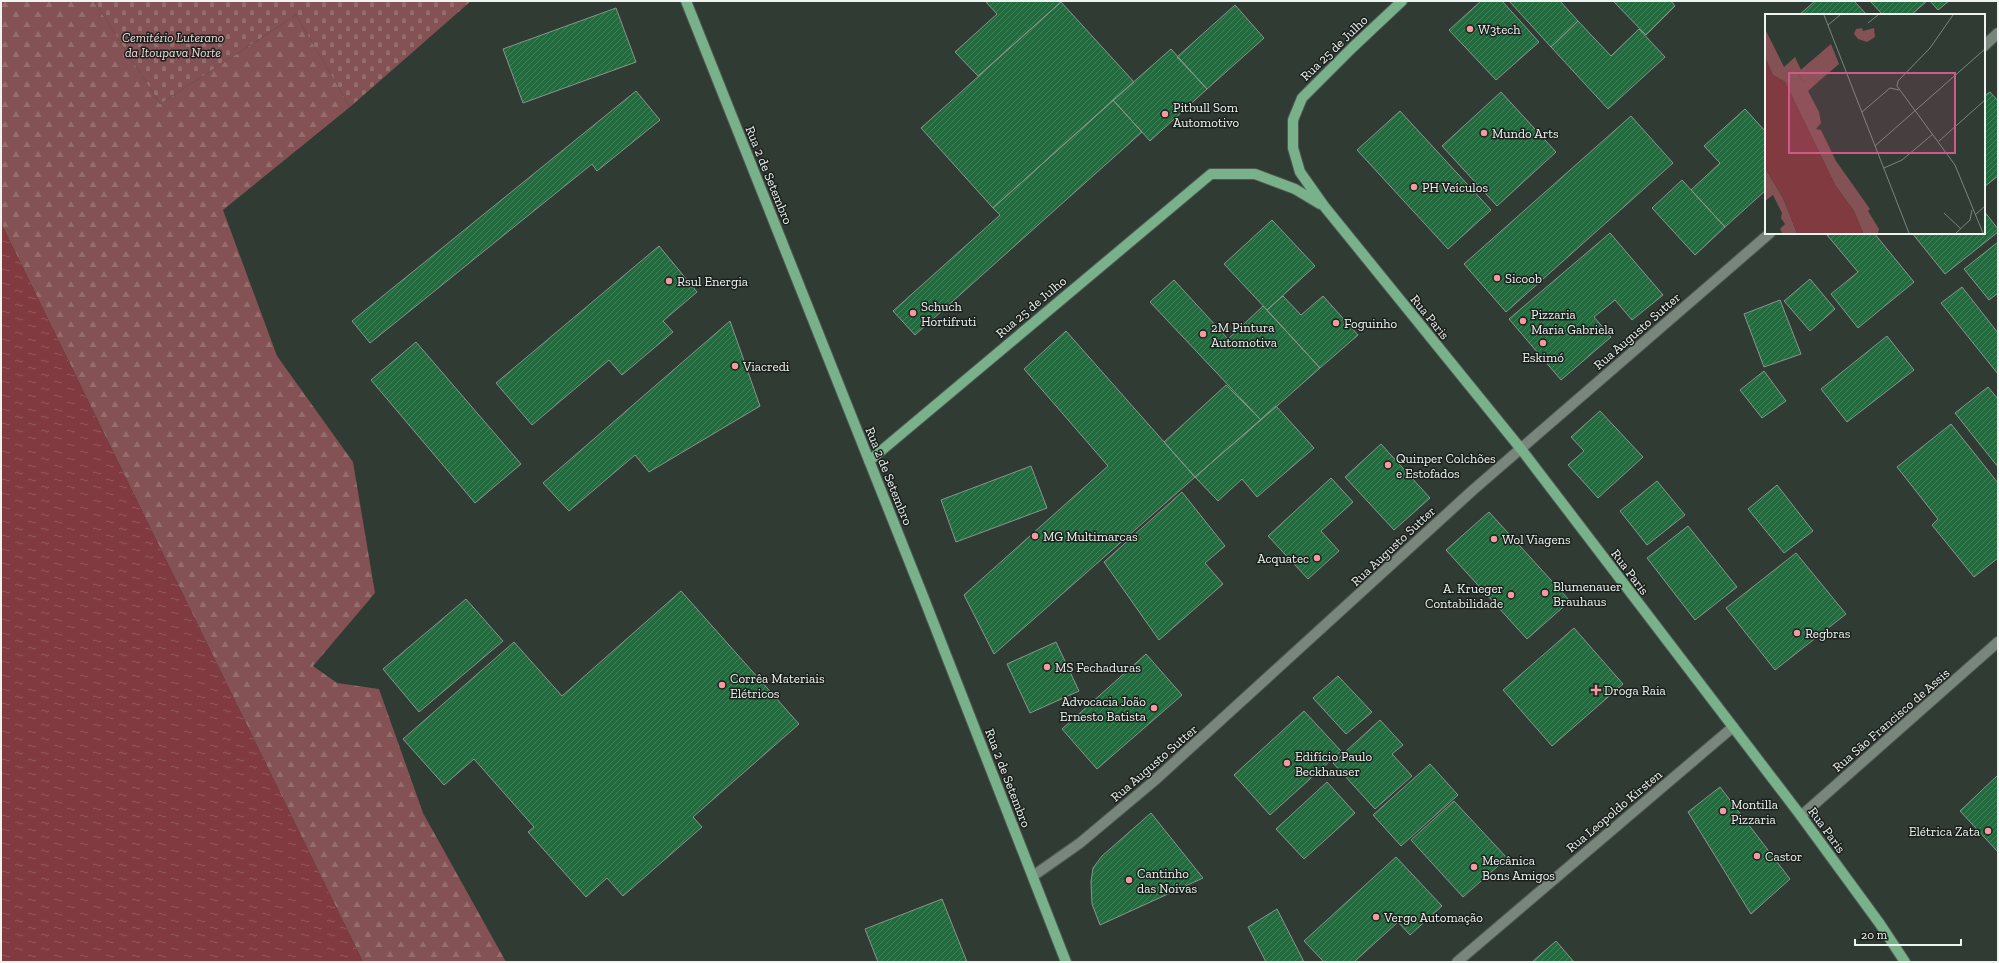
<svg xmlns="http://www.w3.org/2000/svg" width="1999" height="963" viewBox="0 0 1999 963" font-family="'Zilla Slab',serif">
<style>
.forest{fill:url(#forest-firs)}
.cemetery{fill:url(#cemetery-stones)}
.water{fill:url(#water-ripples)}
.building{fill:url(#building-hatch);stroke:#89968c}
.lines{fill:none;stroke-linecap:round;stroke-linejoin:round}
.street-casing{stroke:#505952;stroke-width:12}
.primary-casing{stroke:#505952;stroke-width:12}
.street{stroke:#79867c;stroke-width:10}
.primary{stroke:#78b18a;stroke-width:10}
.poi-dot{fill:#f49aa0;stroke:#1b201d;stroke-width:1.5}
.labels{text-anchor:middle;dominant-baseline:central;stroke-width:3;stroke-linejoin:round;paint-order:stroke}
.poi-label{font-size:13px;fill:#eef5f0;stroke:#1b201d;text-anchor:start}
.park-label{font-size:13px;font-style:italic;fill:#f3dcdc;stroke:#1b201d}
.street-label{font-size:13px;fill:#eef5f0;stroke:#1b201d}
.inset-road{fill:none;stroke:#7c857f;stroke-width:1}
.view{fill:#cf5a88;fill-opacity:0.15;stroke:#cf5a88;stroke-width:2}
.inset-edge{fill:none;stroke:#eef5f0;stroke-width:2}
</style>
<defs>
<pattern id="forest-firs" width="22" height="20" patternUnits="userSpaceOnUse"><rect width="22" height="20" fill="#845254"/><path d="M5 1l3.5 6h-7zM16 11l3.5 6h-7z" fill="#966c6d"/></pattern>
<pattern id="cemetery-stones" width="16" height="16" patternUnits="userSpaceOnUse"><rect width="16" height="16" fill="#845254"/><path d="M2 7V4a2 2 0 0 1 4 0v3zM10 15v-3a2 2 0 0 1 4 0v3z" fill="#966c6d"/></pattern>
<pattern id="water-ripples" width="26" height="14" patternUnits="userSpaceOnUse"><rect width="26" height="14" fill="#823a41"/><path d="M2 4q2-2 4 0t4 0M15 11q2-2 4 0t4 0" fill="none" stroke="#94575d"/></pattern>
<pattern id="building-hatch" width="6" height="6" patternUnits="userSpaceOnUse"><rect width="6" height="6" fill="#236a3e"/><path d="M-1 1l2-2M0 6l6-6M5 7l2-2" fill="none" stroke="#43805a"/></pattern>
</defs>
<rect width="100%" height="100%" fill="#303b33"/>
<!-- forest -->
<path class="forest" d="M 1,1 L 94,1 L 160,104 L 296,15 L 350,107 L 223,210 L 277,356 L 353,462 L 375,593 L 313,666 L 337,683 L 379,689 L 423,813 L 506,962 L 363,962 L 1,223 Z"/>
<!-- cemetery -->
<path class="cemetery" d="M 94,1 L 471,1 L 350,107 L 296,15 L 160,104 Z"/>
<!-- water -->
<path class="water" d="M 1,223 L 363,962 L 1,962 Z"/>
<!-- building -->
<path class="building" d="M 985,1 L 1062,1 L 978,76 L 955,52 L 997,14 Z
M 1481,1 L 1502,1 L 1539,42 L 1496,80 L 1449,30 Z
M 1509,1 L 1560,1 L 1578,21 L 1551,47 Z
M 1613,1 L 1671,1 L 1675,6 L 1646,35 Z
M 1815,1 L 1854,1 L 1867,15 L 1799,15 Z
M 1870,1 L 1927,1 L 1911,15 L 1883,15 Z
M 1930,1 L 1949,1 L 1938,10 Z
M 1061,2 L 1134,82 L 993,208 L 921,128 Z
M 1235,5 L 1264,38 L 1207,89 L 1177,57 Z
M 616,8 L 636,62 L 523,103 L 503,49 Z
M 1578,21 L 1611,56 L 1639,29 L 1665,57 L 1608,109 L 1551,47 Z
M 1171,49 L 1207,89 L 1150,141 L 1113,100 Z
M 636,91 L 660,120 L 597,171 L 592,164 L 370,343 L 352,321 Z
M 1501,92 L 1556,152 L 1497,206 L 1442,146 Z
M 1990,92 L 1998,101 L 1998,176 L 1984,187 L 1984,96 Z
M 1113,100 L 1142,132 L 915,335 L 893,311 L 1000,215 L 993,208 Z
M 1745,109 L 1766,132 L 1766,190 L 1725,227 L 1691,190 L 1720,163 L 1704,146 Z
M 1400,111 L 1491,210 L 1448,249 L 1357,150 Z
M 1631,116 L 1673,163 L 1506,312 L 1464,264 Z
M 1682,180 L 1725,227 L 1695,255 L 1652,208 Z
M 1984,211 L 1998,229 L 1998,232 L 1945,274 L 1912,233 L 1984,233 Z
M 1272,220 L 1315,266 L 1267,310 L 1224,264 Z
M 1610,233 L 1663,295 L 1632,320 L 1615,300 L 1594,317 L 1611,337 L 1561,380 L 1509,319 Z
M 1830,233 L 1874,233 L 1914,282 L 1858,328 L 1831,294 L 1858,272 L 1827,235 Z
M 1998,242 L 1998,293 L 1989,300 L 1964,269 Z
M 659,246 L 697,292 L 663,321 L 673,332 L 622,375 L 609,360 L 532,425 L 496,383 Z
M 1810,279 L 1835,309 L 1810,331 L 1784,301 Z
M 1174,280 L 1228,339 L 1263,306 L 1320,368 L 1261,420 L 1150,302 Z
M 1962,287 L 1998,333 L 1998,374 L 1941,303 Z
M 1283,296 L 1301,315 L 1323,296 L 1358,335 L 1320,368 L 1267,310 Z
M 1780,300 L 1801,354 L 1764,367 L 1744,314 Z
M 730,321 L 760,406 L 649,472 L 635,455 L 569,511 L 543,483 Z
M 1066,331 L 1195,477 L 994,654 L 964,595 L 1108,466 L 1024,369 Z
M 1887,336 L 1914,370 L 1847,422 L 1821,389 Z
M 416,342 L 521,464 L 475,503 L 371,380 Z
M 1764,371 L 1786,401 L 1762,418 L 1740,390 Z
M 1226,385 L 1261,420 L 1195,477 L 1164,442 Z
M 1988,387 L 1998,399 L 1998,467 L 1955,413 Z
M 1276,406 L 1314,448 L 1257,497 L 1242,479 L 1218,501 L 1195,477 Z
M 1600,411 L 1643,457 L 1598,498 L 1568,465 L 1584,451 L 1571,437 Z
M 1951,424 L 1998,483 L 1998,558 L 1974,577 L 1932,525 L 1938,519 L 1897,467 Z
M 1381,444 L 1430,498 L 1394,530 L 1345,477 Z
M 1031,466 L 1047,508 L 956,542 L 941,500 Z
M 1331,478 L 1353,502 L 1321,531 L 1339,551 L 1308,579 L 1268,536 Z
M 1657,481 L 1685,515 L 1647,545 L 1620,511 Z
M 1777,485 L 1813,531 L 1784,553 L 1748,509 Z
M 1182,492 L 1225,546 L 1205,563 L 1223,584 L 1159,640 L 1104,562 Z
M 1489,512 L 1570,601 L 1527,639 L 1446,550 Z
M 1688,526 L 1737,587 L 1695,620 L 1647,558 Z
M 1796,553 L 1846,614 L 1775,670 L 1726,608 Z
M 681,591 L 799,724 L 693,817 L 702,827 L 623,896 L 607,878 L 586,897 L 528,832 L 534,827 L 474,759 L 444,785 L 403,739 L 514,642 L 562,696 Z
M 466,599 L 503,641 L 419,712 L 383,669 Z
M 1574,628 L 1623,684 L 1552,746 L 1503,690 Z
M 1056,642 L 1079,691 L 1030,713 L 1007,664 Z
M 1146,654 L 1182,695 L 1097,769 L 1062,729 Z
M 1338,676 L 1372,712 L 1346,734 L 1313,698 Z
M 1304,711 L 1341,751 L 1270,815 L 1234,775 Z
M 1380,720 L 1403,745 L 1392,754 L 1412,776 L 1375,809 L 1333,763 Z
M 1430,764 L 1458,795 L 1401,846 L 1373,815 Z
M 1998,775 L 1998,852 L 1960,811 Z
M 1327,782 L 1355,813 L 1304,859 L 1276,829 Z
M 1720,787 L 1790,879 L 1751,914 L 1688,812 Z
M 1454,801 L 1507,858 L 1463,897 L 1411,840 Z
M 1151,813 L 1203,878 L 1100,925 L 1092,904 L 1091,882 L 1093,868 L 1102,856 Z
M 1396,857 L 1442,906 L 1410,935 L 1398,922 L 1354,962 L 1324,962 L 1304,941 Z
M 942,899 L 967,962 L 878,962 L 865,929 Z
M 1277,909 L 1304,962 L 1266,962 L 1248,927 Z
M 1556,941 L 1574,962 L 1532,962 Z"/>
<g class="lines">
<defs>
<path id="street" d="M 1984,46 L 1998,33
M 1801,816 L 1998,642
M 1033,876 L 1080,843 L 1154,781 L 1473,490 L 1770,233
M 1457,962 L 1733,727"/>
<path id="primary" d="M 686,1 L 923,596 L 1066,962
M 1402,1 L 1352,48 L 1302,98 L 1293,120 L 1293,148 L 1300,172 L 1324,206 L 1521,449 L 1801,816 L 1880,924 L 1905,962
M 869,461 L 1211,174 L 1255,174 L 1295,189 L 1320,204"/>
</defs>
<!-- street casing -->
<use href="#street" class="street-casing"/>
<!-- primary casing -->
<use href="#primary" class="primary-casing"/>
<!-- street -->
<use href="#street" class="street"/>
<!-- primary -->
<use href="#primary" class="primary"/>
</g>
<!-- markers -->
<g class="poi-dot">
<circle cx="1470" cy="29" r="4"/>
<circle cx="1165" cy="114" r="4"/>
<circle cx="1484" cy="133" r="4"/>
<circle cx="1414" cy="187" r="4"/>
<circle cx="1497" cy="278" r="4"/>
<circle cx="669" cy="281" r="4"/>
<circle cx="913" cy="313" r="4"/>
<circle cx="1523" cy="321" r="4"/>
<circle cx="1336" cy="323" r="4"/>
<circle cx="1203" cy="334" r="4"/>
<circle cx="1543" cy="343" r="4"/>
<circle cx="735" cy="366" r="4"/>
<circle cx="1388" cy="465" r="4"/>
<circle cx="1035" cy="536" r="4"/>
<circle cx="1494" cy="539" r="4"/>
<circle cx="1317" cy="558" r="4"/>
<circle cx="1545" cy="593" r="4"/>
<circle cx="1511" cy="595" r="4"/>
<circle cx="1797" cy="633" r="4"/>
<circle cx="1047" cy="667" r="4"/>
<circle cx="722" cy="685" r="4"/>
<path d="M1594 684h4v4h4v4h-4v4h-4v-4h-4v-4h4z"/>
<circle cx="1154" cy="708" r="4"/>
<circle cx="1287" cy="763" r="4"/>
<circle cx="1723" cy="811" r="4"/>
<circle cx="1988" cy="831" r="4"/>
<circle cx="1757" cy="856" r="4"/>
<circle cx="1474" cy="867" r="4"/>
<circle cx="1129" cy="880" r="4"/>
<circle cx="1376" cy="917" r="4"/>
</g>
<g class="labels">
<!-- poi labels -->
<g class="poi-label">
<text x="1478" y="29">W3tech</text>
<text x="1173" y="107">Pitbull Som<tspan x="1173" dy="15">Automotivo</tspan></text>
<text x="1492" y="133">Mundo Arts</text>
<text x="1422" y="187">PH Veículos</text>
<text x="1505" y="278">Sicoob</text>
<text x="677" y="281">Rsul Energia</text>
<text x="921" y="306">Schuch<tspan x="921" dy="15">Hortifruti</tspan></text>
<text x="1531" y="314">Pizzaria<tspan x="1531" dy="15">Maria Gabriela</tspan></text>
<text x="1344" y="323">Foguinho</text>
<text x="1211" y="327">2M Pintura<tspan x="1211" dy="15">Automotiva</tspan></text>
<text x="1543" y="357" text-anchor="middle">Eskimó</text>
<text x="743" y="366">Viacredi</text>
<text x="1396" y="458">Quinper Colchões<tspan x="1396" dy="15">e Estofados</tspan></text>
<text x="1043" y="536">MG Multimarcas</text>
<text x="1502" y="539">Wol Viagens</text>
<text x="1309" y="558" text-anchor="end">Acquatec</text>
<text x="1553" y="586">Blumenauer<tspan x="1553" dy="15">Brauhaus</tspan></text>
<text x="1503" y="588" text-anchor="end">A. Krueger<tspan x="1503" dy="15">Contabilidade</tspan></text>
<text x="1805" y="633">Regbras</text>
<text x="1055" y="667">MS Fechaduras</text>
<text x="730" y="678">Corrêa Materiais<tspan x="730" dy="15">Elétricos</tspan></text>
<text x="1604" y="690">Droga Raia</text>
<text x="1146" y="701" text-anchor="end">Advocacia João<tspan x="1146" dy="15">Ernesto Batista</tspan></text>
<text x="1295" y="756">Edifício Paulo<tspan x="1295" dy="15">Beckhauser</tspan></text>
<text x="1731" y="804">Montilla<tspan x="1731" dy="15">Pizzaria</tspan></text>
<text x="1980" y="831" text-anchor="end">Elétrica Zata</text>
<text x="1765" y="856">Castor</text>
<text x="1482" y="860">Mecânica<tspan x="1482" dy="15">Bons Amigos</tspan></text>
<text x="1137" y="873">Cantinho<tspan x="1137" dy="15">das Noivas</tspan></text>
<text x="1384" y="917">Vergo Automação</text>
</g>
<!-- park labels -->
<g class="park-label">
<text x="173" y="37">Cemitério Luterano<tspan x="173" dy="15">da Itoupava Norte</tspan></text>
</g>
<!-- street labels -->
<g class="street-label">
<text transform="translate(1334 48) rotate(-44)">Rua 25 de Julho</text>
<text transform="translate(769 175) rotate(68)">Rua 2 de Setembro</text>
<text transform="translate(1031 307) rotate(-40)">Rua 25 de Julho</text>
<text transform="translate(1430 317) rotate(51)">Rua Paris</text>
<text transform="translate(1637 331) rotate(-41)">Rua Augusto Sutter</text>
<text transform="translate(889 476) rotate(68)">Rua 2 de Setembro</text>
<text transform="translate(1393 546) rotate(-43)">Rua Augusto Sutter</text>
<text transform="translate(1630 572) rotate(53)">Rua Paris</text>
<text transform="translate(1891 720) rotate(-41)">Rua São Francisco de Assis</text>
<text transform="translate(1154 763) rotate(-41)">Rua Augusto Sutter</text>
<text transform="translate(1008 778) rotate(69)">Rua 2 de Setembro</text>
<text transform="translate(1614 811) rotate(-40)">Rua Leopoldo Kirsten</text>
<text transform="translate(1827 830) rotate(54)">Rua Paris</text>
</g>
</g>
<!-- overview -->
<g transform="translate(1765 14)">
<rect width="220" height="220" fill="#303b33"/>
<path d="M 97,14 L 98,17 L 109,14 L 110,23 L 102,28 L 93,25 L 89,20 L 91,15 ZM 0,15 L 19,53 L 30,43 L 36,56 L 32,59 L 38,68 L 49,60 L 53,68 L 43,77 L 54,98 L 56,109 L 51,115 L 56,116 L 71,147 L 105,195 L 103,197 L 114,215 L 113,219 L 98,219 L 89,197 L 70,171 L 20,68 L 8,61 L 0,44 ZM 0,154 L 18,184 L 32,219 L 17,219 L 15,215 L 20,210 L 16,204 L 17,199 L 8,181 L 0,187 Z" fill="#845254"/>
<path d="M 66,30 L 74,50 L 53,68 L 49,61 L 38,68 L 32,59 Z" fill="#845254"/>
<path d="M 0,44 L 8,61 L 20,68 L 70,171 L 89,197 L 98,219 L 32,219 L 18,184 L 0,154 Z" fill="#823a41"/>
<path class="inset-road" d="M 59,1 L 144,219M 188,1 L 165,34 L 133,67 L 132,72 L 190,151 L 218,219M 103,9 L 113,1M 63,11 L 75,1M 97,98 L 125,74 L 134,76M 174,127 L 220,86M 110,132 L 220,35M 119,154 L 137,146 L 168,120M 179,199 L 196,215M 210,201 L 220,192M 191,219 L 205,206 L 207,196"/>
<path class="view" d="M 24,59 L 190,59 L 190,139 L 24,139 Z"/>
<rect width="220" height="220" class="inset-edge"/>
</g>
<!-- border -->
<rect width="1999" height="963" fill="none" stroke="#eef5f0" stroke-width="4"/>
<!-- scale -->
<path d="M1855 939v6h106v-6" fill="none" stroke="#eef5f0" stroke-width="2"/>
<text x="1861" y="939" font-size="12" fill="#eef5f0" stroke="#1b201d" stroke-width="3" paint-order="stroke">20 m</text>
</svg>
